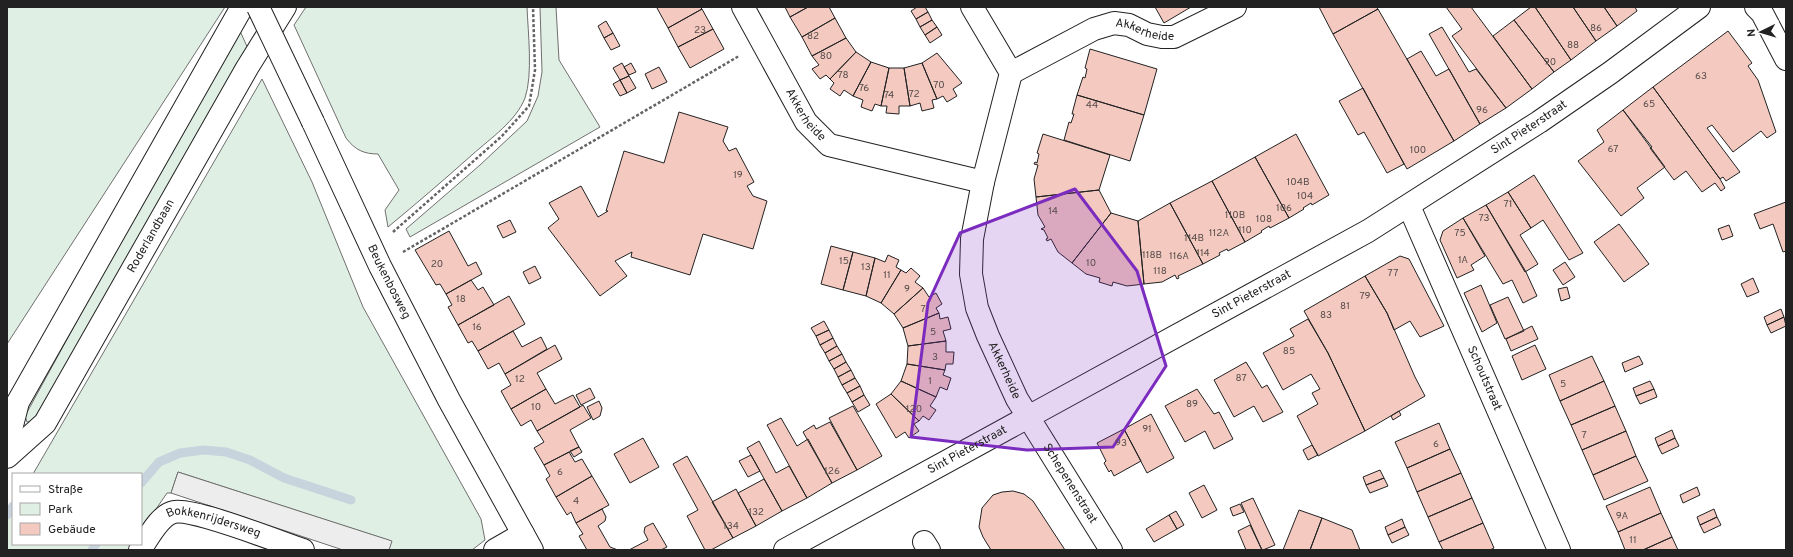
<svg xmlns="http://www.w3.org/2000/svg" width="1793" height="557" viewBox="0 0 1793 557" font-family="Overpass,sans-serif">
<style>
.green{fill:#e0efe3;stroke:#6f6f6f}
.parking{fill:#ededed;stroke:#6f6f6f}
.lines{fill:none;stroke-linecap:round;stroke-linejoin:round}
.stream{stroke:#c7d3dd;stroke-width:9}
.building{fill:#f3c9c0;stroke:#222}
.minor-casing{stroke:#222;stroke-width:24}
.major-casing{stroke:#222;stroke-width:24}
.path{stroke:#646464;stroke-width:2.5;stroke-dasharray:3 2;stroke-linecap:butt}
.minor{stroke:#fff;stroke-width:22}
.major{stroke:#fff;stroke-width:22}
.minor-bridge-casing{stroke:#222;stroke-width:24;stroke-linecap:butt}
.minor-bridge{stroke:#fff;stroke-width:22}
.marked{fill:#7b2cbf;fill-opacity:0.2;stroke:#7b2cbf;stroke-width:3;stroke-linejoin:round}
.labels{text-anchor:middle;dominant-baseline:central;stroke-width:3;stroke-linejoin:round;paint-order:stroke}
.number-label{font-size:10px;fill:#564c4a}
.street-label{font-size:12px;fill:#222;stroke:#fff}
</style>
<rect width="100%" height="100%" fill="#fff"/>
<!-- green -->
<path class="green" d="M 7,7 L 225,7 L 7,344 Z
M 306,7 L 527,7 C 528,32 533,75 525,98 C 516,121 491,138 473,154 C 445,179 417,203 388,227 L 385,210 L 399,190 L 378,154 C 364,154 355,150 346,138 L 294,25 Z
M 540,7 L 556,7 L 559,60 L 600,127 L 410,237 L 406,229 L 480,165 L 527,121 L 538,96 L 542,72 Z
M 240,31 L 250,53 L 33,421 L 27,422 L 25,416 C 95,287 167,159 240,31 Z
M 262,79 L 312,182 L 363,307 L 481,519 L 485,540 L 472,550 L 389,550 L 391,541 L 178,472 L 171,493 L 167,493 L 141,531 L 141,474 L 33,474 Z
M 13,508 L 13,544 L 133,544 L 129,550 L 7,550 L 7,519 Z"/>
<!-- parking -->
<path class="parking" d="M 178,472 L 392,541 L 389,550 L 343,550 L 171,493 Z"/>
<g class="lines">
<!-- stream -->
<path class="stream" d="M 141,483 L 159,462 L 180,453 L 204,450 L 226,452 L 250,460 L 284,478 L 351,500
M 7,515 L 13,506
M 92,550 L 96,544"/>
</g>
<!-- building -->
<path class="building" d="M 659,7 L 700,7 L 702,9 L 668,28 L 657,8 Z
M 785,7 L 808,7 L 790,17 Z
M 808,7 L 829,7 L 835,18 L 802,37 L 790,17 Z
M 917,7 L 925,7 L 928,12 L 916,19 L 911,11 Z
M 1155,7 L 1191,7 L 1164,23 Z
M 1319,7 L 1376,7 L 1378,9 L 1333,34 Z
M 1446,7 L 1471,7 L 1532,89 L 1506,108 L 1452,36 L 1462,29 Z
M 1531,7 L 1535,7 L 1571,60 L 1554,72 L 1514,20 Z
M 1535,7 L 1573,7 L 1596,41 L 1571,60 Z
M 1573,7 L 1604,7 L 1617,26 L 1596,41 Z
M 1604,7 L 1635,7 L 1637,11 L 1617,26 Z
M 702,9 L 713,29 L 678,47 L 668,28 Z
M 1378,9 L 1454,141 L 1407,169 L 1333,34 Z
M 928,12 L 932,20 L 920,27 L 916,19 Z
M 835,18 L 846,38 L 812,56 L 802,37 Z
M 932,20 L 937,27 L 925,35 L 920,27 Z
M 1514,20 L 1554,72 L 1532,89 L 1493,36 Z
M 606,21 L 613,33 L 604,38 L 598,26 Z
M 937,27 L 942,35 L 930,43 L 925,35 Z
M 1442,27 L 1469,72 L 1476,69 L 1506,108 L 1480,124 L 1429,34 Z
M 713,29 L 724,49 L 690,68 L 678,47 Z
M 1728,31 L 1752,63 L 1748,66 L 1758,80 L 1776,132 L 1767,138 L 1761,131 L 1733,152 L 1712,125 L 1707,128 L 1740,172 L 1726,181 L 1723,177 L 1720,179 L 1653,87 Z
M 613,33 L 620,46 L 611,50 L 604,38 Z
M 846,38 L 856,52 L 830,79 L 826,75 L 820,79 L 812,69 L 819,65 L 812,56 Z
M 1090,49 L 1157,69 L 1144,115 L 1077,95 L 1083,77 L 1085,78 L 1087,69 L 1085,68 Z
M 1421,51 L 1436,76 L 1449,69 L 1480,124 L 1454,141 L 1407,59 Z
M 856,52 L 871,62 L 853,96 L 844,90 L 840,96 L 830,89 L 834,83 L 830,79 Z
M 937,53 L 962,83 L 953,89 L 957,96 L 947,102 L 943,96 L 937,99 L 922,63 Z
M 871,62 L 889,68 L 881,106 L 875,104 L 872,111 L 861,107 L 863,100 L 853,96 Z
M 622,63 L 629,76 L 620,80 L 613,68 Z
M 631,63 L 636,72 L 629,75 L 624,67 Z
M 922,63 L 937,99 L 932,100 L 934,108 L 922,111 L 920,103 L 910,106 L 904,68 Z
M 659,67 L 667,82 L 652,89 L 645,74 Z
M 889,68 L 904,68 L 910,106 L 899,106 L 899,114 L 886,113 L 887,106 L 881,106 Z
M 629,76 L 636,88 L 627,93 L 620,80 Z
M 620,80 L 627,93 L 620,96 L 613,84 Z
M 1653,87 L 1720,179 L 1725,188 L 1721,191 L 1715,183 L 1702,192 L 1686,171 L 1674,180 L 1650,148 L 1652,147 L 1623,110 Z
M 1363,88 L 1404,164 L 1387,173 L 1364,132 L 1358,135 L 1339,101 Z
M 1077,95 L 1144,115 L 1130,161 L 1064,140 L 1069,122 L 1071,123 L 1074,114 L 1072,114 Z
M 1623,110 L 1665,167 L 1637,188 L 1644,198 L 1621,216 L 1578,161 L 1604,142 L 1597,130 Z
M 679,112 L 728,127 L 723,141 L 729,151 L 736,148 L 754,182 L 747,186 L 753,196 L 767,201 L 753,249 L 703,234 L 690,275 L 631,257 L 632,252 L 615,261 L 627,276 L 600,296 L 548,228 L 559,219 L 549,203 L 581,186 L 598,217 L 608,211 L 606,211 L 624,151 L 664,163 Z
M 1043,134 L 1110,155 L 1099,190 L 1036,197 L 1034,179 L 1038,165 L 1034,164 L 1035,162 L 1037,163 L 1039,154 L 1037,153 Z
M 1296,134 L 1329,195 L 1312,205 L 1311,203 L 1303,208 L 1304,209 L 1289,218 L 1255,157 Z
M 1255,157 L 1289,218 L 1270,228 L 1269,226 L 1261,231 L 1262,232 L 1245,242 L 1212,181 Z
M 1534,175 L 1583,253 L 1569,260 L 1543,220 L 1531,228 L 1508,192 Z
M 1212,181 L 1245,242 L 1228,251 L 1227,249 L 1219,253 L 1220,255 L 1203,264 L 1170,203 Z
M 1099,190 L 1111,213 L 1072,263 L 1058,252 L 1051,239 L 1047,241 L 1046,239 L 1048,238 L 1044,230 L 1041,229 L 1045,227 L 1038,215 L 1036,197 Z
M 1508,192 L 1531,228 L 1520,235 L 1538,264 L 1525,272 L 1486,205 Z
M 1786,202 L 1786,251 L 1783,252 L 1773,224 L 1760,229 L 1754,214 Z
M 1170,203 L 1203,264 L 1178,276 L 1179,278 L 1177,279 L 1175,275 L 1162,282 L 1144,284 L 1138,221 Z
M 1486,205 L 1526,272 L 1537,296 L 1523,303 L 1512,280 L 1503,284 L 1463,218 Z
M 1111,213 L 1138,221 L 1144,284 L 1127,286 L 1113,282 L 1112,286 L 1099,282 L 1100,278 L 1086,274 L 1072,263 Z
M 1463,218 L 1485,256 L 1471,265 L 1474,270 L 1457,278 L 1440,240 L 1443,231 Z
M 510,220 L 516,232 L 503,238 L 497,226 Z
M 1619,224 L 1649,264 L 1624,282 L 1594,242 Z
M 1729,225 L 1733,236 L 1722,240 L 1718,229 Z
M 449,231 L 468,266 L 476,262 L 482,274 L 446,294 L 440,284 L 436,285 L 415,250 Z
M 831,246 L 853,252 L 843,290 L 821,284 Z
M 853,252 L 875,258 L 866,296 L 843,290 Z
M 888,255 L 899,260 L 896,267 L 901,270 L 881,303 L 866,296 L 875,258 L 885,262 Z
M 1400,256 L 1409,259 L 1444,326 L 1420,337 L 1410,321 L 1394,330 L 1387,313 L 1365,276 Z
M 1565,262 L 1575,277 L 1563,285 L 1553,270 Z
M 535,266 L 541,278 L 529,284 L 523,272 Z
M 911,268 L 920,276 L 915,282 L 923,288 L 894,314 L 881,303 L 901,270 L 906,273 Z
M 1365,276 L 1387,313 L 1415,377 L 1425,396 L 1365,431 L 1328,353 L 1304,311 Z
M 1753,278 L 1759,292 L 1747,297 L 1741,284 Z
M 471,280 L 478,290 L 483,287 L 494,305 L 458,325 L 448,307 L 452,305 L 446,294 Z
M 1481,285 L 1497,323 L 1482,332 L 1464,293 Z
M 1567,287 L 1570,298 L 1561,301 L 1558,289 Z
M 923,288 L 929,297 L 936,293 L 942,304 L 936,308 L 939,313 L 903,328 L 894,314 Z
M 509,296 L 525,324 L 478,351 L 472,341 L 468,343 L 458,325 Z
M 1508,297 L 1524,331 L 1505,339 L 1490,305 Z
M 1781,309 L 1784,317 L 1767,325 L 1764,317 Z
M 939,313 L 940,319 L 948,317 L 951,329 L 943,331 L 946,341 L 908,346 L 903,328 Z
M 1784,317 L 1786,326 L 1771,333 L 1767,325 Z
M 1308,319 L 1328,353 L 1365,431 L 1318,456 L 1297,416 L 1318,404 L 1312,393 L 1320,389 L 1311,374 L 1283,390 L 1263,353 L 1294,336 L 1290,329 Z
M 824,321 L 829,330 L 816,336 L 811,328 Z
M 1532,326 L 1538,339 L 1511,351 L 1506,339 Z
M 829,330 L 833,338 L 820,345 L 816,336 Z
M 513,331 L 522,347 L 541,337 L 547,349 L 505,374 L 499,363 L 488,369 L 478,351 Z
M 833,338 L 837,346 L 825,353 L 820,345 Z
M 946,341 L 946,352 L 954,352 L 953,364 L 946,364 L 945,370 L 907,364 L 908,346 Z
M 555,345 L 562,359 L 537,373 L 546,389 L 511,409 L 501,391 L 511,385 L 505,374 Z
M 1535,345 L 1546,369 L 1522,380 L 1512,356 Z
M 837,346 L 842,354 L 829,361 L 825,353 Z
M 842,354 L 846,362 L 834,369 L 829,361 Z
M 1592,356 L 1604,381 L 1560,401 L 1549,375 Z
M 1639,356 L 1643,364 L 1625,372 L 1622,363 Z
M 846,362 L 851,370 L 838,377 L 834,369 Z
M 1246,362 L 1262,388 L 1267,385 L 1283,412 L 1263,422 L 1254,406 L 1234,417 L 1214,380 Z
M 907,364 L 945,370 L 943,375 L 951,378 L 947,390 L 940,387 L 936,397 L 901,381 Z
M 851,370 L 855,378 L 842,385 L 838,377 Z
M 855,378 L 860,386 L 847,393 L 842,385 Z
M 901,381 L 936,397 L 930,406 L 936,410 L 929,420 L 923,416 L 919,421 L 891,394 Z
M 1604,381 L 1615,406 L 1571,425 L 1560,401 Z
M 1650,381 L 1654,389 L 1636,396 L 1633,388 Z
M 860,386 L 864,395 L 852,402 L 847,393 Z
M 590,388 L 595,398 L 581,405 L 576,395 Z
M 546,389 L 555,404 L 573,395 L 580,407 L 537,431 L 531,420 L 521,426 L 511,409 Z
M 1197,389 L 1214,414 L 1219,412 L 1233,439 L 1214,449 L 1205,431 L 1185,442 L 1165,406 Z
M 1654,389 L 1657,397 L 1640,404 L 1636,396 Z
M 891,394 L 919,421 L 914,424 L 919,431 L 909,438 L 905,432 L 896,438 L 876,404 Z
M 864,395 L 870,405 L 858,412 L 852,402 Z
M 599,401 L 602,408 L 600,416 L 593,420 L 587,407 Z
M 583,405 L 591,418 L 570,430 L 579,447 L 544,465 L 534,448 L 544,442 L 537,431 Z
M 853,406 L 882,456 L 857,470 L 829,418 Z
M 1615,406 L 1626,431 L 1582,450 L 1571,425 Z
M 1399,411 L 1401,415 L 1393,420 L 1391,416 Z
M 1151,414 L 1174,458 L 1147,473 L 1124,429 Z
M 781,418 L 797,446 L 808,439 L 832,483 L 807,498 L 767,425 Z
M 830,422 L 857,470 L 832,483 L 803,432 L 814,425 L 816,429 Z
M 1439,423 L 1450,449 L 1407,468 L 1395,442 Z
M 1124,429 L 1141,461 L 1114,476 L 1111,470 L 1109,472 L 1104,463 L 1106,461 L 1097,443 Z
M 1672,430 L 1675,438 L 1658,446 L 1655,438 Z
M 1626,431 L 1636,456 L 1593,475 L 1582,450 Z
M 643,438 L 659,467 L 630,483 L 614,454 Z
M 1675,438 L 1679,446 L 1662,454 L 1658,446 Z
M 759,441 L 776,473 L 789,466 L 807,498 L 782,511 L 747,448 Z
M 1312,445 L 1318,455 L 1308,460 L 1303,450 Z
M 579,447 L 582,452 L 574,457 L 570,451 Z
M 1450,449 L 1461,473 L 1417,492 L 1407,468 Z
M 569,452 L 575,462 L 582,459 L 592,476 L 556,497 L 546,479 L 550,476 L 544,465 Z
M 751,455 L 760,471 L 748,477 L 739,461 Z
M 687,456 L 733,538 L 711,550 L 705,550 L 687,516 L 698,510 L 673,464 Z
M 1636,456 L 1648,481 L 1604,500 L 1593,475 Z
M 1380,470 L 1384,478 L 1366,485 L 1363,477 Z
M 1461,473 L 1472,498 L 1428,517 L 1417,492 Z
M 592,476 L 609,505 L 576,523 L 571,512 L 567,515 L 556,497 Z
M 1384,478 L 1388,486 L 1370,493 L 1366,485 Z
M 764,479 L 782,511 L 756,526 L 738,493 Z
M 1204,485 L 1217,510 L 1202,518 L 1189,493 Z
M 1650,487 L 1661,513 L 1618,532 L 1606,506 Z
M 1697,487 L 1700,495 L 1683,503 L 1680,495 Z
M 736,489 L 756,526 L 733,538 L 712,502 Z
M 1013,491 L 1024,494 L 1033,501 L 1065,550 L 991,550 L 983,537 L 979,527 L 982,508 L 993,495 L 1002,492 Z
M 1253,498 L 1275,545 L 1263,550 L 1262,550 L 1241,503 Z
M 1472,498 L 1483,523 L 1439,542 L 1428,517 Z
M 1240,504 L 1244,512 L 1233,516 L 1230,508 Z
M 602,509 L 606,517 L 605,521 L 598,526 L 610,547 L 618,550 L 587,550 L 579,536 L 583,534 L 576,523 Z
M 1714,509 L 1717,517 L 1700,525 L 1697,517 Z
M 1299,510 L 1322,518 L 1310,550 L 1283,550 Z
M 1176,511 L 1184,525 L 1177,529 L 1169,515 Z
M 1661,513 L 1672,537 L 1643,550 L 1625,550 L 1618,532 Z
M 1169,515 L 1177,529 L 1154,542 L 1146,529 Z
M 1717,517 L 1721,525 L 1704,533 L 1700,525 Z
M 1322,518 L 1352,530 L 1360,550 L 1310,550 Z
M 1402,519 L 1405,527 L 1388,535 L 1385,527 Z
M 653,523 L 667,547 L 661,550 L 629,550 L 648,540 L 644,532 L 645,527 Z
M 1483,523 L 1494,548 L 1490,550 L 1443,550 L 1439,542 Z
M 1250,525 L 1262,550 L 1246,550 L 1238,531 Z
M 1405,527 L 1409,535 L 1392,543 L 1388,535 Z
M 1672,537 L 1678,550 L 1643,550 Z"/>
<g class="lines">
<defs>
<g id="minor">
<path id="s1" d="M 743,7 L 806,122 L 829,145 L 983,182"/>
<path id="s2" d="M 972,7 L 1011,73 L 983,182 L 972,239 L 971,274 L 977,308 L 988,336 L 1017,399 L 1111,550"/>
<path d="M 1756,7 L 1762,13 L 1786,59"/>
<path id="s3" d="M 1011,73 L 1094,29 L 1114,23 L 1129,25 L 1147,34 L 1162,37 L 1174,37 L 1235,7"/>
<path id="s4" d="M 313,122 L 380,266 L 449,400 L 532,550"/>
<path id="s5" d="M 1409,206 L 1559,550"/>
<path d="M 924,542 L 929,550"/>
<path id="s6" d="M 140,550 C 148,539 159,515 174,512 C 194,508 279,542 303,550"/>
<path d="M 495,550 L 523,534"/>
<path id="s7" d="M 785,550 L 1368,231 L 1539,122 L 1610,73 L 1699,7"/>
</g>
<g id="major">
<path d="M 7,445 L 18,402 L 242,7"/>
<path id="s8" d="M 7,457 L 45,423 L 247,68 L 285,7"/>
</g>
</defs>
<!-- minor casing -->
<use href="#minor" class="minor-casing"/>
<!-- major casing -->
<use href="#major" class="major-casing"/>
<!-- path -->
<path class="path" d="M 393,232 L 502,136 L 529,106 L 535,70 L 533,7
M 403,252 L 739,56"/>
<!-- minor -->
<use href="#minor" class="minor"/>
<!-- major -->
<use href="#major" class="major"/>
<defs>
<path id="minor-bridge" d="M 258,7 L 313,122"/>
</defs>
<!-- minor-bridge casing -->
<use href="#minor-bridge" class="minor-bridge-casing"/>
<!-- minor-bridge -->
<use href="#minor-bridge" class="minor-bridge"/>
</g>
<!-- marked area -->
<path class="marked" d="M 1075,189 L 1137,271 L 1166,366 L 1113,447 L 1027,450 L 911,437 L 928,303 L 960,233 Z"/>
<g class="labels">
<!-- number labels -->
<g class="number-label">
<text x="1596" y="28">86</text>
<text x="700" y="30">23</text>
<text x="813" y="36">82</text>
<text x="1573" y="45">88</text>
<text x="826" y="56">80</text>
<text x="1550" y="62">90</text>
<text x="843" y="75">78</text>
<text x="1701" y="76">63</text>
<text x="939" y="85">70</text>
<text x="864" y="88">76</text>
<text x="914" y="94">72</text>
<text x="889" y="95">74</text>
<text x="1649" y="104">65</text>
<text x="1092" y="105">44</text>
<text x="1482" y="110">96</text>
<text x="1613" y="149">67</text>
<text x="1418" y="150">100</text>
<text x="738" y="175">19</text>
<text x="1298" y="182">104B</text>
<text x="1305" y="196">104</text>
<text x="1508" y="204">71</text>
<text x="1284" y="208">106</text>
<text x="1053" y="211">14</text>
<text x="1235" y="215">110B</text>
<text x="1484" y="218">73</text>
<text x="1264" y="219">108</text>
<text x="1245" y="230">110</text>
<text x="1219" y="233">112A</text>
<text x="1460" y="233">75</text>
<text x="1194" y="238">114B</text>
<text x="1203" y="253">114</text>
<text x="1152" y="255">118B</text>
<text x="1179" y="256">116A</text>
<text x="1463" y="260">1A</text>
<text x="844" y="261">15</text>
<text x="1091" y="263">10</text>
<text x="437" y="264">20</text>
<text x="866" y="267">13</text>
<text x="1160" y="271">118</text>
<text x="1393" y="273">77</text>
<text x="887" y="275">11</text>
<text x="907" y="289">9</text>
<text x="1365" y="296">79</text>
<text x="461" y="299">18</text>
<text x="1345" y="306">81</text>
<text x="923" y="309">7</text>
<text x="1326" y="315">83</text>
<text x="477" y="327">16</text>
<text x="933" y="332">5</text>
<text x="1289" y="351">85</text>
<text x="935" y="357">3</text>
<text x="1241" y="378">87</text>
<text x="520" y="379">12</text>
<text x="930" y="381">1</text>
<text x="1563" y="384">5</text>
<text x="1192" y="404">89</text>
<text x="536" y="407">10</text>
<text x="914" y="409">120</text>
<text x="1147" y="429">91</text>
<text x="1584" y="435">7</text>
<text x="1121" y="443">93</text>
<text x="1436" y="444">6</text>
<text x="832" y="471">126</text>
<text x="560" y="472">6</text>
<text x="576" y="501">4</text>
<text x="756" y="512">132</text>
<text x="1622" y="516">9A</text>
<text x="731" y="526">134</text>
<text x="1633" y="540">11</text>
</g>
<!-- street labels -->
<g class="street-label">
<text stroke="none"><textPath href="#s3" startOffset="147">Akkerheide</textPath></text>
<text stroke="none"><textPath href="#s1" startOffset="125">Akkerheide</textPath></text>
<text stroke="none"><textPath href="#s7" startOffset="856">Sint Pieterstraat</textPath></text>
<text stroke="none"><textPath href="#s8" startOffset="266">Roderlandbaan</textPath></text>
<text stroke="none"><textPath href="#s4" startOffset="177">Beukenbosweg</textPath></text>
<text stroke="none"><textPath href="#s7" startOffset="532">Sint Pieterstraat</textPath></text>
<text stroke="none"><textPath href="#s2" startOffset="385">Akkerheide</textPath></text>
<text stroke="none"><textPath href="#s5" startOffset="188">Schoutstraat</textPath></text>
<text stroke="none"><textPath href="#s7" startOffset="208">Sint Pieterstraat</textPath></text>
<text stroke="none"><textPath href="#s2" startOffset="516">Schepenenstraat</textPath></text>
<text stroke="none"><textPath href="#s6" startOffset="93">Bokkenrijdersweg</textPath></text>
</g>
</g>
<!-- border -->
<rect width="1793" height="557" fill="none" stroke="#222222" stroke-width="16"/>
<!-- legend -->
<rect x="12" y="473" width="130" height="72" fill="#ffffff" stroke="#a7a7a7"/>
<rect x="20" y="486" width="20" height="6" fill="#ffffff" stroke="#a7a7a7"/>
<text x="48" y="493" font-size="12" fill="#222222">Straße</text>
<rect x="20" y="503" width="20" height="12" fill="#e0efe3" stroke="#a7a7a7"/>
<text x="48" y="513" font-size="12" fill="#222222">Park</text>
<rect x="20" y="523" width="20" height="12" fill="#f3c9c0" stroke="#a7a7a7"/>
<text x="48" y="533" font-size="12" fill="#222222">Gebäude</text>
<!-- north arrow -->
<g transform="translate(1761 32) rotate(265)" stroke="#ffffff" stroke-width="3" paint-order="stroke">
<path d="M0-3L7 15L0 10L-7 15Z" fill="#222222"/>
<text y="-6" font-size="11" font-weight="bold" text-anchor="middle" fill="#222222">N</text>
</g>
</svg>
